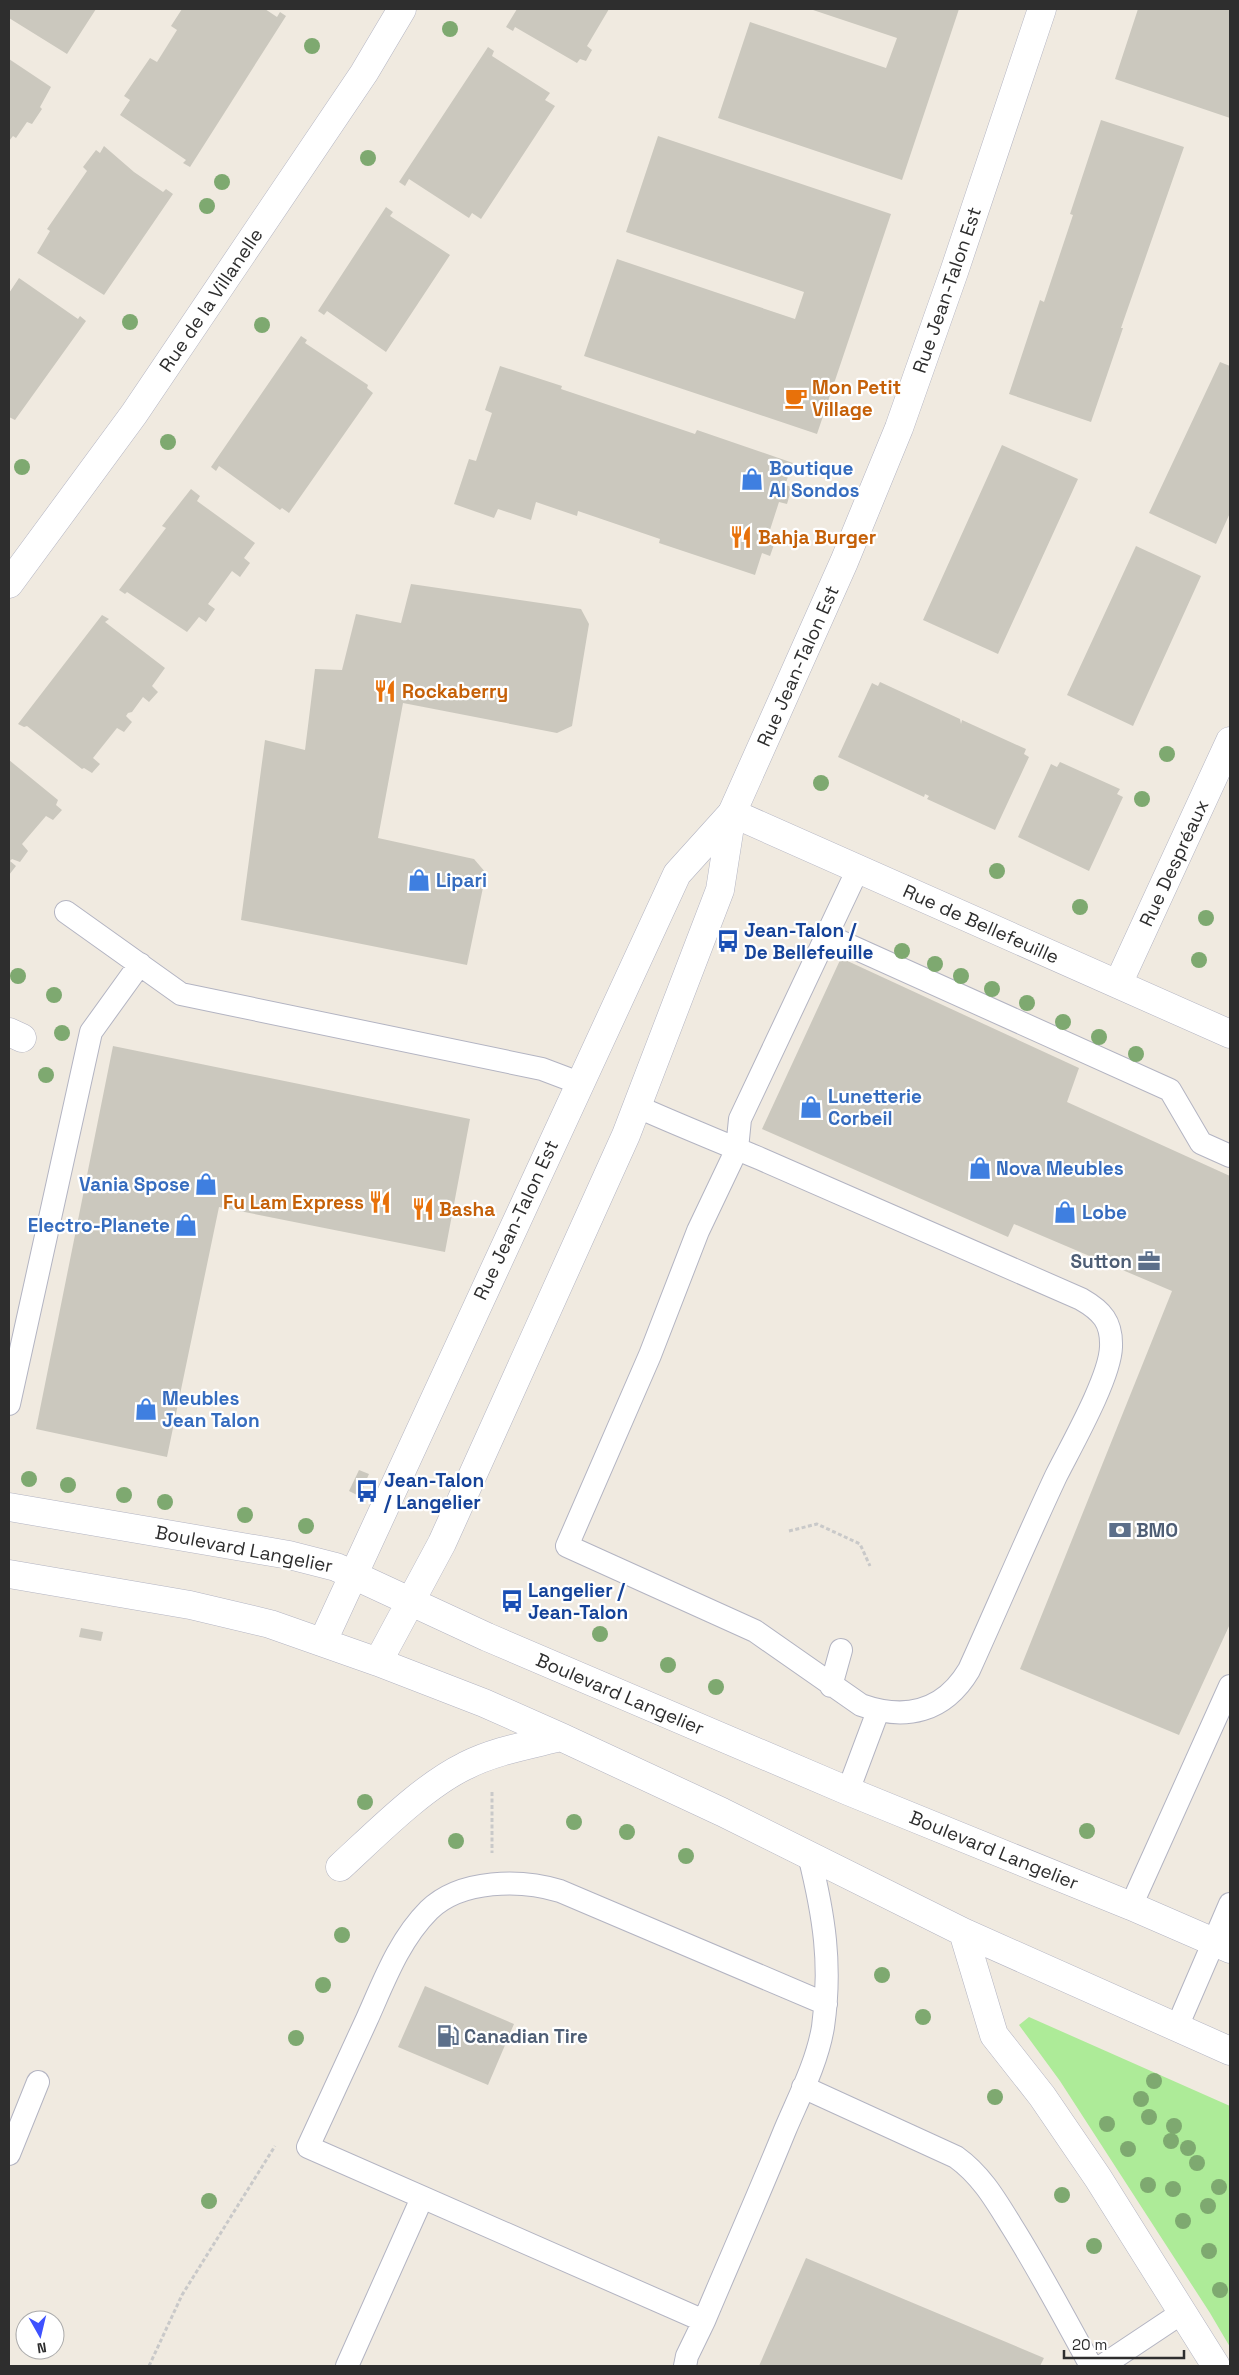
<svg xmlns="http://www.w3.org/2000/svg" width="1239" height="2375" viewBox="0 0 1239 2375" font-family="'Space Grotesk',sans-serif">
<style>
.green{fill:#adeb98}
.building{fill:#cbc8be}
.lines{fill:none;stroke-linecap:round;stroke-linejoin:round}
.lane-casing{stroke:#b3b4c2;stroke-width:24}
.street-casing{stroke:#b3b4c2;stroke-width:29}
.secondary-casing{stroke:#b3b4c2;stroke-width:29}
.path{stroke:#c9c9c9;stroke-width:3;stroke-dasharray:4 2.5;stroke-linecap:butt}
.lane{stroke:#fff;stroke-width:22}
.street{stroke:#fff;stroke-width:28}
.secondary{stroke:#fff;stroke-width:28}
.tree{fill:#7ea970}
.labels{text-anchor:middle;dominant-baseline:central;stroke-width:4.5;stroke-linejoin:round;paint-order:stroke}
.street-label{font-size:19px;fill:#2e2e2e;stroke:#fff}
.food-label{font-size:19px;font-weight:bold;fill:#c56008;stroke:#fff;text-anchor:start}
.shop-label{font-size:19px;font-weight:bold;fill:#366cbe;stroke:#fff;text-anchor:start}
.transit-label{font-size:19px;font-weight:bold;fill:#164399;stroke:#fff;text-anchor:start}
.service-label{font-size:19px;font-weight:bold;fill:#4e5e75;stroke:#fff;text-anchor:start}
</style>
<rect width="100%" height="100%" fill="#f0eae0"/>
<!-- green -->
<path class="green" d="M 1029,2017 L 1230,2106 L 1230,2347 L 1210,2313 L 1060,2081 L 1019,2025 Z"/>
<!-- building -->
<path class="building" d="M 9,9 L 96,9 L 67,54 L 9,18 Z
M 182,9 L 265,9 L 277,17 L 280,12 L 286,16 L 190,167 L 183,163 L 186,160 L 120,115 L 130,100 L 124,96 L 150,58 L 157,62 L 177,30 L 171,26 Z
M 517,9 L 609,9 L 587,46 L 592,50 L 586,61 L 580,59 L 577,63 L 515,27 L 513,31 L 506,27 Z
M 810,9 L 959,9 L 902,180 L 718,118 L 750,22 L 886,68 L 897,38 Z
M 1138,9 L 1230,9 L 1230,118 L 1115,79 Z
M 488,47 L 494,51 L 492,56 L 550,93 L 545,100 L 555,106 L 481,219 L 472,213 L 469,218 L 409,179 L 405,186 L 399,182 Z
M 9,59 L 51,87 L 40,107 L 42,109 L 32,124 L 27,122 L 16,138 L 13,136 L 9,141 Z
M 1101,120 L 1184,147 L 1121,328 L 1123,328 L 1091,422 L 1009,394 L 1040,300 L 1044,302 L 1073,215 L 1070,214 Z
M 658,136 L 891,214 L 817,434 L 584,356 L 617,259 L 795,319 L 804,292 L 626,232 Z
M 104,146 L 134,172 L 163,192 L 166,189 L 173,194 L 104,295 L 37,253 L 50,231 L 47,229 L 87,171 L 83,167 L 96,150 L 100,153 Z
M 386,207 L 393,212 L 390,216 L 450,255 L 386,352 L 327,311 L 324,315 L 318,311 Z
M 19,278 L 78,319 L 80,316 L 86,321 L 15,420 L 9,417 L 9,293 Z
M 301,336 L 307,340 L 305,343 L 368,385 L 367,388 L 373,393 L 289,513 L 282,508 L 280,510 L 219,466 L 216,471 L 211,467 Z
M 1220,362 L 1230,366 L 1230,513 L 1216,544 L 1149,513 Z
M 500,366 L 562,386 L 561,389 L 695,434 L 697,430 L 793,463 L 785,485 L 792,487 L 787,504 L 779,502 L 768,536 L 776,539 L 770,556 L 762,553 L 755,575 L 659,543 L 660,539 L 578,511 L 577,516 L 536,502 L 531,520 L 498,509 L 494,518 L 454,504 L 469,459 L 476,461 L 492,413 L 485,410 Z
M 1002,445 L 1078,479 L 998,654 L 923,620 Z
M 191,489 L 200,496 L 197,501 L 255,543 L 244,558 L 250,563 L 240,577 L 232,571 L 208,604 L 215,609 L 206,622 L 199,617 L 187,632 L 127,592 L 125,594 L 119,590 L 166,528 L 162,526 Z
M 1136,546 L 1201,576 L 1133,726 L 1067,695 Z
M 411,584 L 581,609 L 589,624 L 572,726 L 557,733 L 403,703 L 378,838 L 474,859 L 486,873 L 467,965 L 241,920 L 265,740 L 305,750 L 315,669 L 342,670 L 356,614 L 401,623 Z
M 102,615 L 109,619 L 105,622 L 165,668 L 152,686 L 158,692 L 149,702 L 143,697 L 132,712 L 128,713 L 126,716 L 132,722 L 124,732 L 117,728 L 93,758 L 100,764 L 92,773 L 84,768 L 82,769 L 27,726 L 24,727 L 18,724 Z
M 880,682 L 960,719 L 961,724 L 962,720 L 1026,749 L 1024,754 L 1029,757 L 995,830 L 927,799 L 929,796 L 925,794 L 924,797 L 838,757 L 872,683 L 878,686 Z
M 9,760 L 58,800 L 56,805 L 62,810 L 53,820 L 46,816 L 22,844 L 28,851 L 20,862 L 12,859 L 10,861 L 16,866 L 9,875 Z
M 1060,762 L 1120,789 L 1117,794 L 1123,797 L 1089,871 L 1018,837 L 1051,764 L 1057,767 Z
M 841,958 L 1079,1068 L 1067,1102 L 1230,1176 L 1230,1624 L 1179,1735 L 1020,1669 L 1172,1291 L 1014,1224 L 1008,1237 L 762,1129 Z
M 113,1046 L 470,1119 L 445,1252 L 219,1207 L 167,1457 L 36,1429 Z
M 359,1470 L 369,1474 L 359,1496 L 349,1491 Z
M 81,1628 L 103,1632 L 101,1641 L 79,1637 Z
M 425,1986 L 514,2024 L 488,2085 L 398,2047 Z
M 806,2258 L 1044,2358 L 1040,2366 L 759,2366 Z"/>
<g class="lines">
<defs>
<path id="lane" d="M 66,912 L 181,994 L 542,1069 L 579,1083
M 826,935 L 1170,1090 L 1201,1143 L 1230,1156
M 636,1106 C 678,1125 719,1141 761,1159 L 1081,1299 C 1102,1311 1112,1322 1111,1347 C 1110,1378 1071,1446 1056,1476 C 1026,1540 998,1606 969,1670 C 944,1712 906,1721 861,1705 L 755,1631 L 567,1546 L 650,1355 L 698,1231 L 737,1149 L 740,1119 L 858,869
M 9,1404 L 91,1032 L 140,964
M 831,1686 L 841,1650
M 848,1791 L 878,1711
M 809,1855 C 824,1915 832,1965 823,2027 C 817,2063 799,2097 785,2130 C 759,2194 731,2257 704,2321 L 308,2147 C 328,2104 347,2062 367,2019 C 384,1981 399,1940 429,1910 C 461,1879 521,1879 560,1891 L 826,2004
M 1131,1906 L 1230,1686
M 1177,2027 L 1230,1904
M 803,2087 L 956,2157 C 981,2175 995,2199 1011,2225 C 1040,2271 1065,2319 1091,2366
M 9,2154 L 38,2082
M 347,2366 L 422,2198
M 685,2366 L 687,2356 L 704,2321
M 1102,2366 L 1183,2312"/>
<path id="street" d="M 9,584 L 134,414 L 364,73 L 402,9
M 732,813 L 1230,1034
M 1118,984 L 1230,741
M 9,1032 L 22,1038"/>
<path id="secondary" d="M 9,1507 L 289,1555 L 336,1567 L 487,1637 L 848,1791 L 1131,1906 L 1230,1949
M 9,1574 L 190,1605 L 270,1624 L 378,1662 L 484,1703 L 561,1737 L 722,1812 L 963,1932 L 1230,2051
M 323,1641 L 677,874 L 732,813
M 378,1662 L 442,1543 L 626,1135 L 720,890 L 732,813 L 844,562 L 899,428 L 954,272 L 1042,9
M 340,1867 C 376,1834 422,1787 465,1766 C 494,1751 529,1745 561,1737
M 963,1932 L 994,2035 L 1042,2096 L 1098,2178 L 1216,2366"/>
</defs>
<!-- lane casing -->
<use href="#lane" class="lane-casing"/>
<!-- street casing -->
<use href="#street" class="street-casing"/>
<!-- secondary casing -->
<use href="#secondary" class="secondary-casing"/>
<!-- path -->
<path class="path" d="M 789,1531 L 817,1524 L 860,1544 L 870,1566
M 492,1792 L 492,1853
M 149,2366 L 182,2295 L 275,2146"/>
<!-- lane -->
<use href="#lane" class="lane"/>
<!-- street -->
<use href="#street" class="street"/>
<!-- secondary -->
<use href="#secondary" class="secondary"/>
</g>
<!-- trees -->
<g class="tree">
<circle cx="450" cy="29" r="8"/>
<circle cx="312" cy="46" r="8"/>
<circle cx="368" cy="158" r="8"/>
<circle cx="222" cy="182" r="8"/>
<circle cx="207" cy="206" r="8"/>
<circle cx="130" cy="322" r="8"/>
<circle cx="262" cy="325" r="8"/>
<circle cx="168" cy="442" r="8"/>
<circle cx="22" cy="467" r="8"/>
<circle cx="1167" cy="754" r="8"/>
<circle cx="821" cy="783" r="8"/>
<circle cx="1142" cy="799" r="8"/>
<circle cx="997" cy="871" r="8"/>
<circle cx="1080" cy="907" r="8"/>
<circle cx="1206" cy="918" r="8"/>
<circle cx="902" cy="951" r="8"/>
<circle cx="1199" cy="960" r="8"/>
<circle cx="935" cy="964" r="8"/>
<circle cx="18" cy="976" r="8"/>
<circle cx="961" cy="976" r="8"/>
<circle cx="992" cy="989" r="8"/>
<circle cx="54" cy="995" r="8"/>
<circle cx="1027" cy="1003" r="8"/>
<circle cx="1063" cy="1022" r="8"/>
<circle cx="62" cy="1033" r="8"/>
<circle cx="1099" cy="1037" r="8"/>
<circle cx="1136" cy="1054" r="8"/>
<circle cx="46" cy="1075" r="8"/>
<circle cx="29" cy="1479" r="8"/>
<circle cx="68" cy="1485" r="8"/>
<circle cx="124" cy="1495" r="8"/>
<circle cx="165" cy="1502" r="8"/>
<circle cx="245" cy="1515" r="8"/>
<circle cx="306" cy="1526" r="8"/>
<circle cx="600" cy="1634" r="8"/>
<circle cx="668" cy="1665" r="8"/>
<circle cx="716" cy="1687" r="8"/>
<circle cx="365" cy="1802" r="8"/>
<circle cx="574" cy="1822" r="8"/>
<circle cx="1087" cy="1831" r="8"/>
<circle cx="627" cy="1832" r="8"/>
<circle cx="456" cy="1841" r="8"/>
<circle cx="686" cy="1856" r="8"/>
<circle cx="342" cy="1935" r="8"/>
<circle cx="882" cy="1975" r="8"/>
<circle cx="323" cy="1985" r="8"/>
<circle cx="923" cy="2017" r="8"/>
<circle cx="296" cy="2038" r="8"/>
<circle cx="1154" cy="2081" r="8"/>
<circle cx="995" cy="2097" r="8"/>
<circle cx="1141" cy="2099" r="8"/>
<circle cx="1149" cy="2117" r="8"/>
<circle cx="1107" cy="2124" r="8"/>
<circle cx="1174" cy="2126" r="8"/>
<circle cx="1171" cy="2141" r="8"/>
<circle cx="1188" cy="2148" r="8"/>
<circle cx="1128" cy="2149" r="8"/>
<circle cx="1197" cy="2163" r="8"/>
<circle cx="1148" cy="2185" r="8"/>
<circle cx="1219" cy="2187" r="8"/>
<circle cx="1173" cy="2189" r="8"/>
<circle cx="1062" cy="2195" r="8"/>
<circle cx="209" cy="2201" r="8"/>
<circle cx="1208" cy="2206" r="8"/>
<circle cx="1183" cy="2221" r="8"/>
<circle cx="1094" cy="2246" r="8"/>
<circle cx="1209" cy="2251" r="8"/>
<circle cx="1220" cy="2290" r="8"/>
</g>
<!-- icons -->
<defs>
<symbol id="cafe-bare" viewBox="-9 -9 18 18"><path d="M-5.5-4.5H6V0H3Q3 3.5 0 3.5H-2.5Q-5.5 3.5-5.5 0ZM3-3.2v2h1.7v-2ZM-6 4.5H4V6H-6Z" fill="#e8710a" stroke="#fff" stroke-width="2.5" paint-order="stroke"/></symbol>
<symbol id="shop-bare" viewBox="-9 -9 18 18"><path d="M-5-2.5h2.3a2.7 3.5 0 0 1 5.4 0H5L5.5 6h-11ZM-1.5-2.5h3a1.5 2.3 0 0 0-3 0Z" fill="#3f7fe0" stroke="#fff" stroke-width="2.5" paint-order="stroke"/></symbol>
<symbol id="restaurant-bare" viewBox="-9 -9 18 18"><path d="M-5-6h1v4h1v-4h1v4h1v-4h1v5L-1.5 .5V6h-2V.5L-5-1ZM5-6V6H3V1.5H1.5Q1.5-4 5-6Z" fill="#e8710a" stroke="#fff" stroke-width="2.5" paint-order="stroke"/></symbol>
<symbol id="bus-bare" viewBox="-9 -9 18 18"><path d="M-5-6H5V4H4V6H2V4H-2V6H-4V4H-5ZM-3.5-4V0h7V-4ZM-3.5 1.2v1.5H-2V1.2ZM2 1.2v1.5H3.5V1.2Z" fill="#1a4fb4" stroke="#fff" stroke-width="2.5" paint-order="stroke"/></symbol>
<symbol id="office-bare" viewBox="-9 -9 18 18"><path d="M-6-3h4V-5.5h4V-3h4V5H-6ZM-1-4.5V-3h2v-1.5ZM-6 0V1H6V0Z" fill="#5c6f8a" stroke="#fff" stroke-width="2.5" paint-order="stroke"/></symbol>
<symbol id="bank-bare" viewBox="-9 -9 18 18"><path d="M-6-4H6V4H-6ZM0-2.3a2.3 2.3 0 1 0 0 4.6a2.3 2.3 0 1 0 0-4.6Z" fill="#5c6f8a" stroke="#fff" stroke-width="2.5" paint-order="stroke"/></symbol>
<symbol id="fuel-bare" viewBox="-9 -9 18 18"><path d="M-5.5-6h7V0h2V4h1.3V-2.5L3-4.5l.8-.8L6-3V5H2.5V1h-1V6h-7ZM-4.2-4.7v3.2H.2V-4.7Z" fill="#5c6f8a" stroke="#fff" stroke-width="2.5" paint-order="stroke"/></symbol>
</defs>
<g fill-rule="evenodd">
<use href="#cafe-bare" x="780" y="382" width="32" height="32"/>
<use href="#shop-bare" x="736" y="463" width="32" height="32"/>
<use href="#restaurant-bare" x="725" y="521" width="32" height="32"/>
<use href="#restaurant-bare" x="369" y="675" width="32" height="32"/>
<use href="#shop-bare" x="403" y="864" width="32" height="32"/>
<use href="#bus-bare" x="712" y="925" width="32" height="32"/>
<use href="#shop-bare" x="795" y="1091" width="32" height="32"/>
<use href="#shop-bare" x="964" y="1152" width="32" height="32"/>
<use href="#shop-bare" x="190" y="1168" width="32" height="32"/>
<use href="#restaurant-bare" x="364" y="1186" width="32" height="32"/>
<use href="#restaurant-bare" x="407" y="1193" width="32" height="32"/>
<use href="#shop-bare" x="1049" y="1196" width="32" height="32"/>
<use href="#shop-bare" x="170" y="1209" width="32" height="32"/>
<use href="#office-bare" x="1133" y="1245" width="32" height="32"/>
<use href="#shop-bare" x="130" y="1393" width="32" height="32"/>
<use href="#bus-bare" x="351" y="1475" width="32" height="32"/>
<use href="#bank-bare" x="1104" y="1514" width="32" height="32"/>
<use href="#bus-bare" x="496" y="1585" width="32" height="32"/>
<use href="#fuel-bare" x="432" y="2020" width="32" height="32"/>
</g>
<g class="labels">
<!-- street labels -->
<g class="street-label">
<text transform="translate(947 290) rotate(-71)">Rue Jean-Talon Est</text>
<text transform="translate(211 300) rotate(-56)">Rue de la Villanelle</text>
<text transform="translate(798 666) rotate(-66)">Rue Jean-Talon Est</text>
<text transform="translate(1174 863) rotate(-65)">Rue Despréaux</text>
<text transform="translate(981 924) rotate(24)">Rue de Bellefeuille</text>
<text transform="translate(516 1220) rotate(-65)">Rue Jean-Talon Est</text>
<text transform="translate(244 1549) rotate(11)">Boulevard Langelier</text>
<text transform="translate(620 1694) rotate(23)">Boulevard Langelier</text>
<text transform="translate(994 1850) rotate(22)">Boulevard Langelier</text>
</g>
<!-- food labels -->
<g class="food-label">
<text x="812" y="387">Mon Petit<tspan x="812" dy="22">Village</tspan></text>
<text x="758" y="537">Bahja Burger</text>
<text x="402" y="691">Rockaberry</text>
<text x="364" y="1202" text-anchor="end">Fu Lam Express</text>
<text x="439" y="1209">Basha</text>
</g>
<!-- shop labels -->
<g class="shop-label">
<text x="769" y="468">Boutique<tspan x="769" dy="22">Al Sondos</tspan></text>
<text x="436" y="880">Lipari</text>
<text x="828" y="1096">Lunetterie<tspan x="828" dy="22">Corbeil</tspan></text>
<text x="996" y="1168">Nova Meubles</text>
<text x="190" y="1184" text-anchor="end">Vania Spose</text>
<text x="1082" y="1212">Lobe</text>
<text x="170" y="1225" text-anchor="end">Electro-Planete</text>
<text x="162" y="1398">Meubles<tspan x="162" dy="22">Jean Talon</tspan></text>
</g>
<!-- transit labels -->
<g class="transit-label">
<text x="744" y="930">Jean-Talon /<tspan x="744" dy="22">De Bellefeuille</tspan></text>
<text x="384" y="1480">Jean-Talon<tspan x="384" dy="22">/ Langelier</tspan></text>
<text x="528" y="1590">Langelier /<tspan x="528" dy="22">Jean-Talon</tspan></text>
</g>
<!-- service labels -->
<g class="service-label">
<text x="1132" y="1261" text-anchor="end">Sutton</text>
<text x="1136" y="1530">BMO</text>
<text x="464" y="2036">Canadian Tire</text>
</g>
</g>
<!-- border -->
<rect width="1239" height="2375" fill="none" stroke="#2e2e2e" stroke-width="20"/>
<!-- north arrow -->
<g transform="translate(40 2335) rotate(172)"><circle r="24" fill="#ffffff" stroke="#ababab"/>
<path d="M0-4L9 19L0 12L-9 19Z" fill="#3e51ff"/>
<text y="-8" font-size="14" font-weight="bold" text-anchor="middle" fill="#2e2e2e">N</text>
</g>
<!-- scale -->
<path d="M1064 2350v8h120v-8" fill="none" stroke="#2e2e2e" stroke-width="2.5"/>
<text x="1072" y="2350" font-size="15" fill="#2e2e2e" stroke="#ffffff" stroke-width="4" paint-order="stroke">20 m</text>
</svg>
